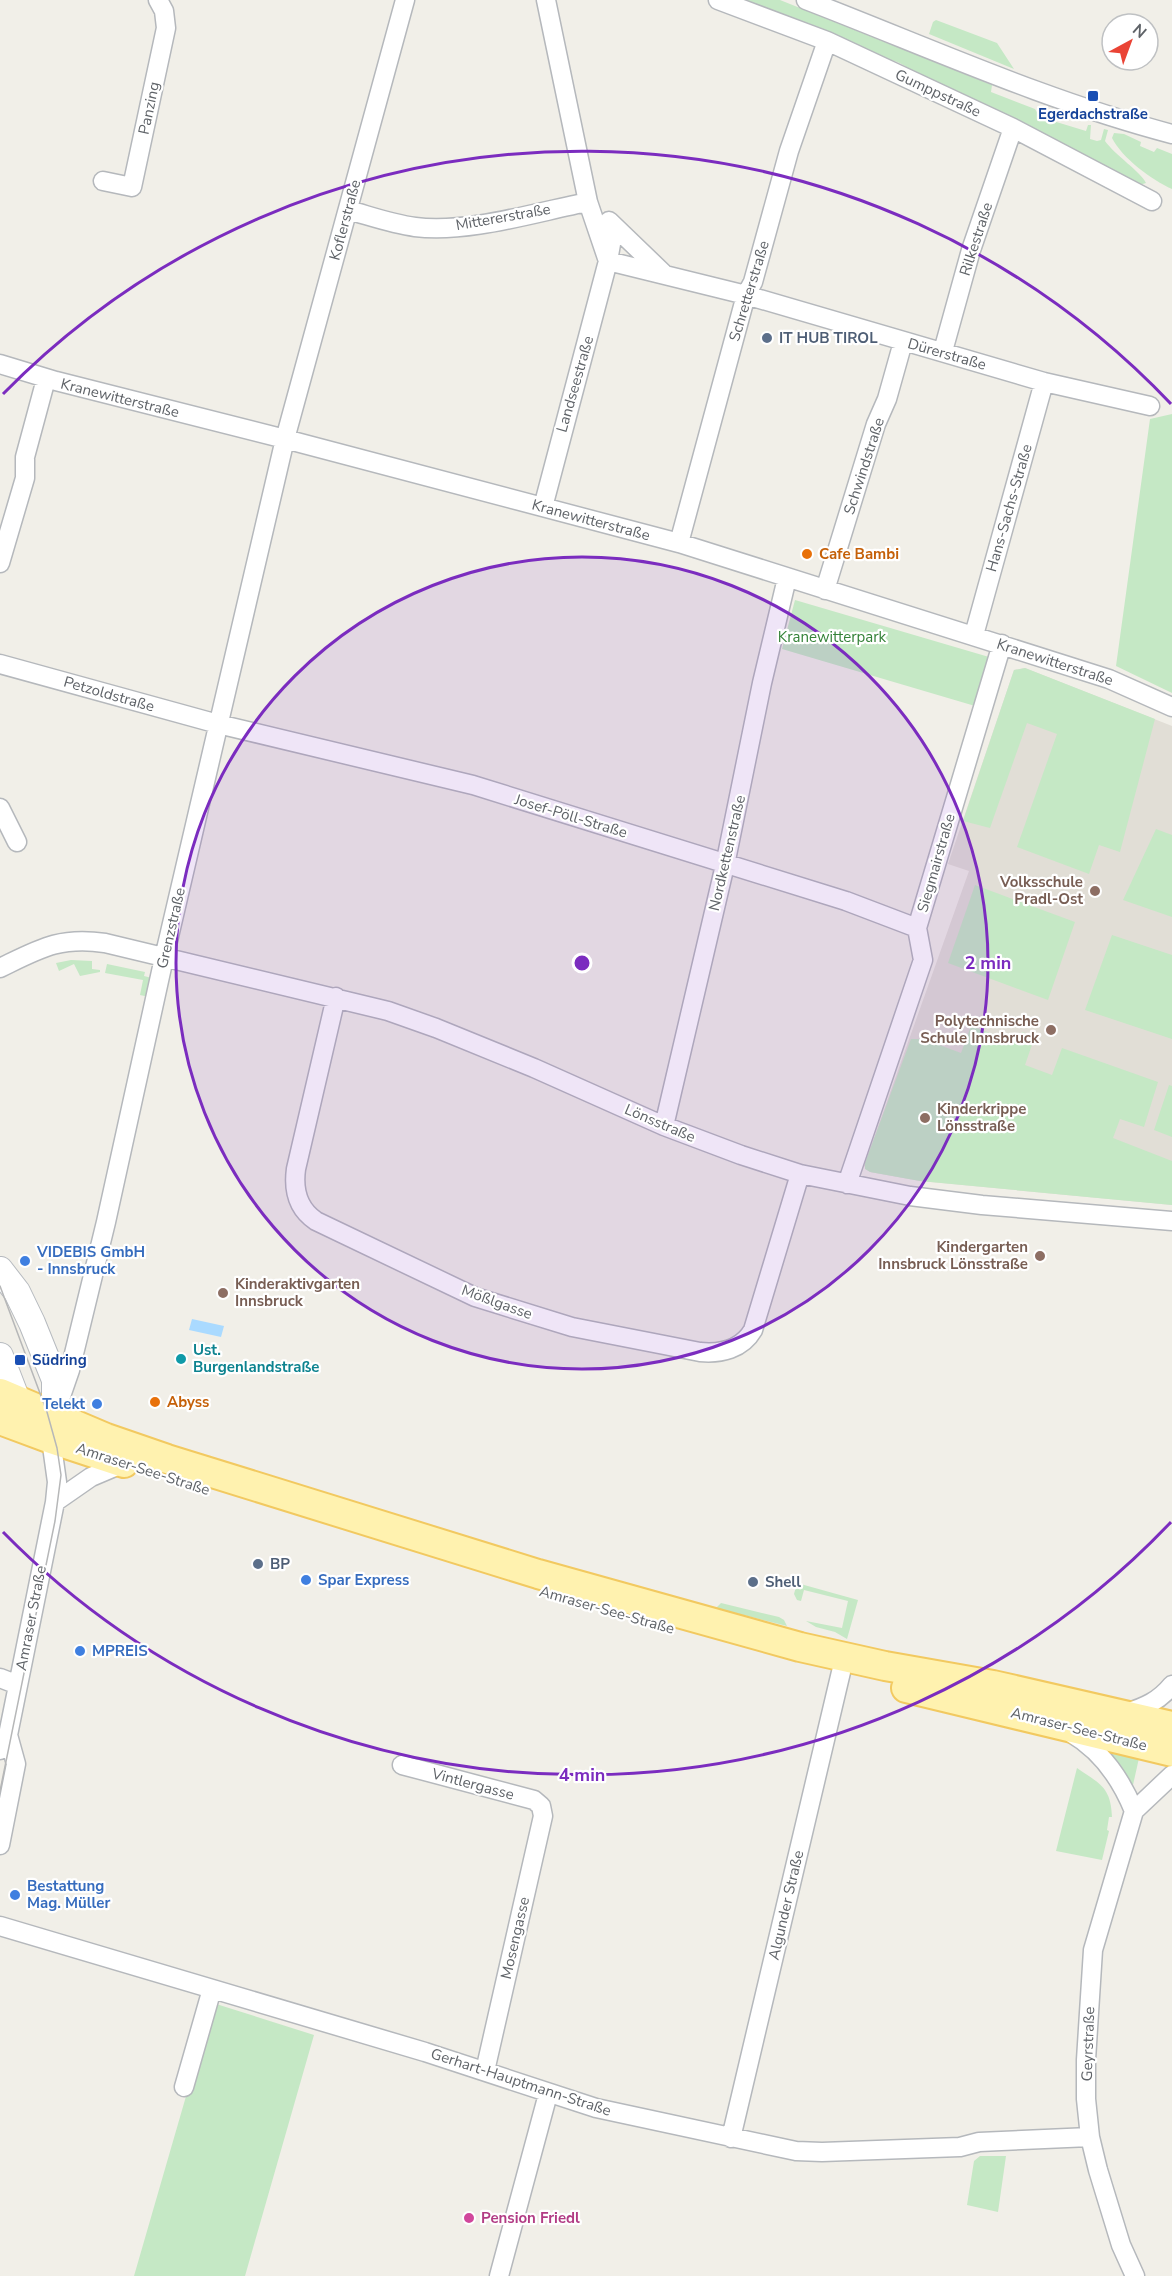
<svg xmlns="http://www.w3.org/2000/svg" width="1172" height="2276" viewBox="0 0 1172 2276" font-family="'Nunito Sans',sans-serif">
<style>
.education{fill:#e1ded6}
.green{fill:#c5e8c5}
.water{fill:#aadaff}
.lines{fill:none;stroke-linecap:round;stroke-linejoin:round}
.street-casing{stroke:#b5b8bc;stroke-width:21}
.secondary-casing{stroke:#b6babf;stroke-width:28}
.primary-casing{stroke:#f2c960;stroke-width:32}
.street{stroke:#fff;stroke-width:18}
.secondary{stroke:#fff;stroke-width:26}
.primary{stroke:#fff2af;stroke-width:28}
.tram{stroke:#b6b7b8;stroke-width:1.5}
.ring{fill:none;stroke:#7b2cbf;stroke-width:3}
.transit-dot{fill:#1a4fb4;stroke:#fff;stroke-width:2}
.service-dot{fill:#5c6f8a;stroke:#fff;stroke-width:2}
.food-dot{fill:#e8710a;stroke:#fff;stroke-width:2}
.education-dot{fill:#8d6e63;stroke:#fff;stroke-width:2}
.shop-dot{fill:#3f7fe0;stroke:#fff;stroke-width:2}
.culture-dot{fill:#0f9aa8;stroke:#fff;stroke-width:2}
.hotel-dot{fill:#d1479c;stroke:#fff;stroke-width:2}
.labels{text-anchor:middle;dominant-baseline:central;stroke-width:4.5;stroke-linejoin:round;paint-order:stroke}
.street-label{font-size:15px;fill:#5f6368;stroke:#fff}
.transit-label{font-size:15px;font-weight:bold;fill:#164399;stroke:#fff}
.service-label{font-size:15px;font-weight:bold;fill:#4e5e75;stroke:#fff;text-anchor:start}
.food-label{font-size:15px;font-weight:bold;fill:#c56008;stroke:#fff;text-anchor:start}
.park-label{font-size:15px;fill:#348238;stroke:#fff}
.education-label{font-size:15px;font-weight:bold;fill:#785e54;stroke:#fff;text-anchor:end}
.shop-label{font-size:15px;font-weight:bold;fill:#366cbe;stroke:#fff;text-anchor:start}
.culture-label{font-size:15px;font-weight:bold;fill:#0d838f;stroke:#fff;text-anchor:start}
.hotel-label{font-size:15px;font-weight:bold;fill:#b23c85;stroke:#fff;text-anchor:start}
.centre{fill:#7b2cbf;stroke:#fff;stroke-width:3}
.ring-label{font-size:18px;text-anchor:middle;font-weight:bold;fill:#7b2cbf;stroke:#fff;stroke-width:4.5;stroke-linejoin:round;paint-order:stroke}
</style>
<rect width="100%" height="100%" fill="#f1efe8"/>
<!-- education -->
<path class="education" d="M 1025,668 L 1172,726 L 1172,1205 L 920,1181 L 870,1172 L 864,1166 L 969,871 L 948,864 L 1014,670 Z"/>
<!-- green -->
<path class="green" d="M 734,0 L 780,0 L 992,85 L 991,92 L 1035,109 L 1040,117 L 1086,131 L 1088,125 L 1091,125 L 1090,139 L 1097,141 L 1101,140 L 1104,129 L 1108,130 L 1105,141 C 1115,155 1141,172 1146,183 L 1136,186 L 913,73 C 907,65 892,58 882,60 Z
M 936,20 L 997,43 L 1014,69 L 929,34 L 933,22 Z
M 1114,133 L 1124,134 L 1141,142 L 1140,146 L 1154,152 L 1157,148 L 1172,154 L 1172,189 C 1152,180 1122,158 1112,138 Z
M 1172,414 L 1172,693 L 1116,666 L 1150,419 Z
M 795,600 L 989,657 L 975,706 L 782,649 Z
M 1025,668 L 1155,719 L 1120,852 L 1099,845 L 1089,874 L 1017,847 L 1057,734 L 1027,723 L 990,828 L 963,821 L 1014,670 Z
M 1156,829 L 1172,835 L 1172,917 L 1123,900 Z
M 975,885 L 1075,922 L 1048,1000 L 948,963 Z
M 1112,935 L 1172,955 L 1172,1039 L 1085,1010 Z
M 71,960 L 92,961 L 92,969 L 100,970 L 100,972 L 80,976 L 74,964 L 59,971 L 56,963 Z
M 107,964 L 145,972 L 144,976 L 152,978 L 149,997 L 140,995 L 143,980 L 105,973 Z
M 971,1026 L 1017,1043 L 1022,1032 L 1035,1036 L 1025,1065 L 1052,1075 L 1062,1048 L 1158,1082 L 1144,1127 L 1120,1119 L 1113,1138 L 1172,1161 L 1172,1205 L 920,1181 L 870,1172 L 865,1169 L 865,1163 L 911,1039 L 923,1039 L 961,1053 Z
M 1169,1085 L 1172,1086 L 1172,1137 L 1154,1130 Z
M 797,1583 L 858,1600 L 847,1639 L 835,1632 L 816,1627 L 806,1621 L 842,1628 L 848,1601 L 804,1590 L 801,1601 L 797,1600 L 794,1594 Z
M 721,1603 L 779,1617 L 784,1620 L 787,1626 L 716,1608 Z
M 1104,1750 L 1139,1758 L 1133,1785 L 1130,1783 L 1117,1761 Z
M 1077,1768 C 1100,1784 1111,1787 1112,1817 L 1109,1817 L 1107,1830 L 1109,1831 L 1102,1860 L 1056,1851 Z
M 213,2003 L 314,2035 L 245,2276 L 134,2276 Z
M 980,2156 L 1006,2156 L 998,2212 L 967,2205 L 974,2161 Z"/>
<!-- water -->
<path class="water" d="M 192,1319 L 224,1326 L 221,1337 L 189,1330 Z"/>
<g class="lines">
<defs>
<path id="street" d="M 546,0 L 588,202 L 608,261 L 746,295 L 1044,382 L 1150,406
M 718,0 L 827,41 L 1013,128 L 1152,201
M 806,0 C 928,47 1046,101 1172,134
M 103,181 L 132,187 L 166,28 L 164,11 L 158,0
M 348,210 C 370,216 392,224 415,227 C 467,234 536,212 588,202
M 609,221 L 663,273
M 943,351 L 971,250 L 1013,128
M 0,364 L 56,381 L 285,439 L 679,543 L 1109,679 L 1172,707
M 543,507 L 608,261 L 614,227
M 679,543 L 746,295 L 753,282 L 789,151 L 827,41
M 0,563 L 25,478 L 25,457 L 46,379
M 825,590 L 876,424 L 887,399 L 903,342
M 974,635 L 1044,382
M 0,664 L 218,724 L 473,785 L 846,901 L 917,928
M 0,808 L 17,842
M 0,968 C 39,949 60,936 105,943 L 388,1011 L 436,1028 L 534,1068 L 664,1126 L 741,1155 L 800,1174 L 910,1196 L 982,1205 L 1172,1221
M 336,997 L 296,1169 C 293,1191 298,1209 316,1221 L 475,1297 L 572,1327 L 700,1352 C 721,1354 742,1349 753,1330 L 800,1174
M 664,1126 L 725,865 L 762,683 L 787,578
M 847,1184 L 923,960 L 917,928 L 1002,644
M 60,1399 L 70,1370 L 106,1222 L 164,958 L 285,439 L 405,0
M 55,1502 L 91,1477 L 124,1463
M 0,1678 L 18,1685
M 1126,1713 C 1145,1707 1159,1701 1172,1685
M 1071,1733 C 1102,1751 1121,1779 1134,1811
M 0,1750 L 8,1735 L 55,1502 L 57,1482 L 51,1439
M 402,1765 L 534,1800 L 541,1806 L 543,1816 L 485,2071
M 0,1845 L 16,1764 L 8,1735
M 0,1926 L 425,2052 L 596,2108 L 796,2151 L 822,2152 L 960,2147 L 979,2142 L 1090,2137
M 184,2087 L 212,1989
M 731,2138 L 841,1672
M 499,2276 L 548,2094
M 1135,2276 L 1121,2245 L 1098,2170 L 1090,2137 L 1086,2099 L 1086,2060 L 1093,1950 L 1134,1811 L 1172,1775"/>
<path id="secondary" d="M 0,1270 L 17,1292 L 32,1323 L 55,1380 L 55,1415 L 52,1436
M 0,1356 L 22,1413"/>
<path id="primary" d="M 0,1393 L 106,1438 L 167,1459 L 538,1574 L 800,1647 L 885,1666 L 993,1685 L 1172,1726
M 0,1420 L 51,1439 L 124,1463
M 906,1688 L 1172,1752"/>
</defs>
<!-- street casing -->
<use href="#street" class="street-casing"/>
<!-- secondary casing -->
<use href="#secondary" class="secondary-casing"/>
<!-- primary casing -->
<use href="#primary" class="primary-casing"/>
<!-- street -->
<use href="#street" class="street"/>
<!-- secondary -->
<use href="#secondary" class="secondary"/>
<!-- primary -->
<use href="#primary" class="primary"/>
<!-- tram -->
<path class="tram" d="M 0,1286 L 47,1412 L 57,1448 L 61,1475 L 55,1521 L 0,1791"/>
</g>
<!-- distance rings -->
<circle cx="582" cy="963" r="406" fill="#7b2cbf" fill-opacity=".12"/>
<g class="ring">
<circle cx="582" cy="963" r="406"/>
<path d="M1171 1522A812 812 0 0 1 3 1532M3 394A812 812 0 0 1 1171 404"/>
</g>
<!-- markers -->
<g class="transit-dot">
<rect x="1087" y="90" width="12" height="12" rx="3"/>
<rect x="14" y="1354" width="12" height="12" rx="3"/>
</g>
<g class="service-dot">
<circle cx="767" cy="338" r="6"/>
<circle cx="258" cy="1564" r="6"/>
<circle cx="753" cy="1582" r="6"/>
</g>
<g class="food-dot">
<circle cx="807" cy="554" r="6"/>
<circle cx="155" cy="1402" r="6"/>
</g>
<g class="education-dot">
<circle cx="1095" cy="891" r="6"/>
<circle cx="1051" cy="1030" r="6"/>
<circle cx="925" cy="1118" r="6"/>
<circle cx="1040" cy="1256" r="6"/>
<circle cx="223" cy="1293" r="6"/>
</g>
<g class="shop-dot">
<circle cx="25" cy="1261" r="6"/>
<circle cx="97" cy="1404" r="6"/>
<circle cx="306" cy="1580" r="6"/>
<circle cx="80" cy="1651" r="6"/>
<circle cx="15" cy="1895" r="6"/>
</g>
<circle class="culture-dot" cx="181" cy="1359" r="6"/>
<circle class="hotel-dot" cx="469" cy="2218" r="6"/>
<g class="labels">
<!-- street labels -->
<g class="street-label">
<text transform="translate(938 93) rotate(25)">Gumppstraße</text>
<text transform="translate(149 108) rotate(-78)">Panzing</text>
<text transform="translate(503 217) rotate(-10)">Mittererstraße</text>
<text transform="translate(345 220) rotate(-75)">Koflerstraße</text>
<text transform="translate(976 239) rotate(-72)">Rilkestraße</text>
<text transform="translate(749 291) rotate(-73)">Schretterstraße</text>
<text transform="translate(947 354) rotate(16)">Dürerstraße</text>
<text transform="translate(575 384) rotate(-74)">Landseestraße</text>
<text transform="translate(120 398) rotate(14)">Kranewitterstraße</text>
<text transform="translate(864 466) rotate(-72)">Schwindstraße</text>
<text transform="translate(1009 508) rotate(-74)">Hans-Sachs-Straße</text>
<text transform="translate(591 520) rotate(15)">Kranewitterstraße</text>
<text transform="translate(1055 662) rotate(18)">Kranewitterstraße</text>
<text transform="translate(109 694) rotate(16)">Petzoldstraße</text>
<text transform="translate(571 816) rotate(17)">Josef-Pöll-Straße</text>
<text transform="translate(727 853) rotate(-77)">Nordkettenstraße</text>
<text transform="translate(936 863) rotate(-74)">Siegmairstraße</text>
<text transform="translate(171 928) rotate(-77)">Grenzstraße</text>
<text transform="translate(660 1123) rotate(23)">Lönsstraße</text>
<text transform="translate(497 1302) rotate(20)">Mößlgasse</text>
<text transform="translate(143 1469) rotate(18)">Amraser-See-Straße</text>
<text transform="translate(607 1610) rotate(16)">Amraser-See-Straße</text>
<text transform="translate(31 1618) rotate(-79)">Amraser Straße</text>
<text transform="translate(1079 1729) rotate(14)">Amraser-See-Straße</text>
<text transform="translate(473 1784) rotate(15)">Vintlergasse</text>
<text transform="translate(786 1905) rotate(-77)">Algunder Straße</text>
<text transform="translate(515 1938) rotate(-77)">Mosengasse</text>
<text transform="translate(1088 2044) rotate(-88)">Geyrstraße</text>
<text transform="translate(521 2082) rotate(18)">Gerhart-Hauptmann-Straße</text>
</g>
<!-- transit labels -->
<g class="transit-label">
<text x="1093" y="114">Egerdachstraße</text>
<text x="32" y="1360" text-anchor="start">Südring</text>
</g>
<!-- service labels -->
<g class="service-label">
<text x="779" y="338">IT HUB TIROL</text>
<text x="270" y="1564">BP</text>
<text x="765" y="1582">Shell</text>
</g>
<!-- food labels -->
<g class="food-label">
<text x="819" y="554">Cafe Bambi</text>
<text x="167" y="1402">Abyss</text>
</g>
<!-- park labels -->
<g class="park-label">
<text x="832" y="637">Kranewitterpark</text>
</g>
<!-- education labels -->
<g class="education-label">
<text x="1083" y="882">Volksschule<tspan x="1083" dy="17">Pradl-Ost</tspan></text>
<text x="1039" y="1021">Polytechnische<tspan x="1039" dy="17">Schule Innsbruck</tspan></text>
<text x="937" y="1109" text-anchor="start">Kinderkrippe<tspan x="937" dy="17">Lönsstraße</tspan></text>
<text x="1028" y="1247">Kindergarten<tspan x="1028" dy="17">Innsbruck Lönsstraße</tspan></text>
<text x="235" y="1284" text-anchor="start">Kinderaktivgarten<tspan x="235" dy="17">Innsbruck</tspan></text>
</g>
<!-- shop labels -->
<g class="shop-label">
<text x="37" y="1252">VIDEBIS GmbH<tspan x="37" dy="17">- Innsbruck</tspan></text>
<text x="85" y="1404" text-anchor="end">Telekt</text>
<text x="318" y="1580">Spar Express</text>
<text x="92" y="1651">MPREIS</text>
<text x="27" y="1886">Bestattung<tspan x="27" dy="17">Mag. Müller</tspan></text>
</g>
<!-- culture labels -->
<g class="culture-label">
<text x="193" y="1350">Ust.<tspan x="193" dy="17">Burgenlandstraße</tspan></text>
</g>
<!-- hotel labels -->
<g class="hotel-label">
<text x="481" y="2218">Pension Friedl</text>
</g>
</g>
<circle cx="582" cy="963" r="9" class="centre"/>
<g class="ring-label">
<text x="988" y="969">2 min</text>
<text x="582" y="1781">4 min</text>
</g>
<!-- north arrow -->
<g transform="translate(1130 42) rotate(41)"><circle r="28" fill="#ffffff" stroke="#bfc1c3" stroke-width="1.5"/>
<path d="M0-4.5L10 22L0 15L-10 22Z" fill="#ea4335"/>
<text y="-9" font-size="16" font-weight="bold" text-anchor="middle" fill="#5f6368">N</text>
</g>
</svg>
